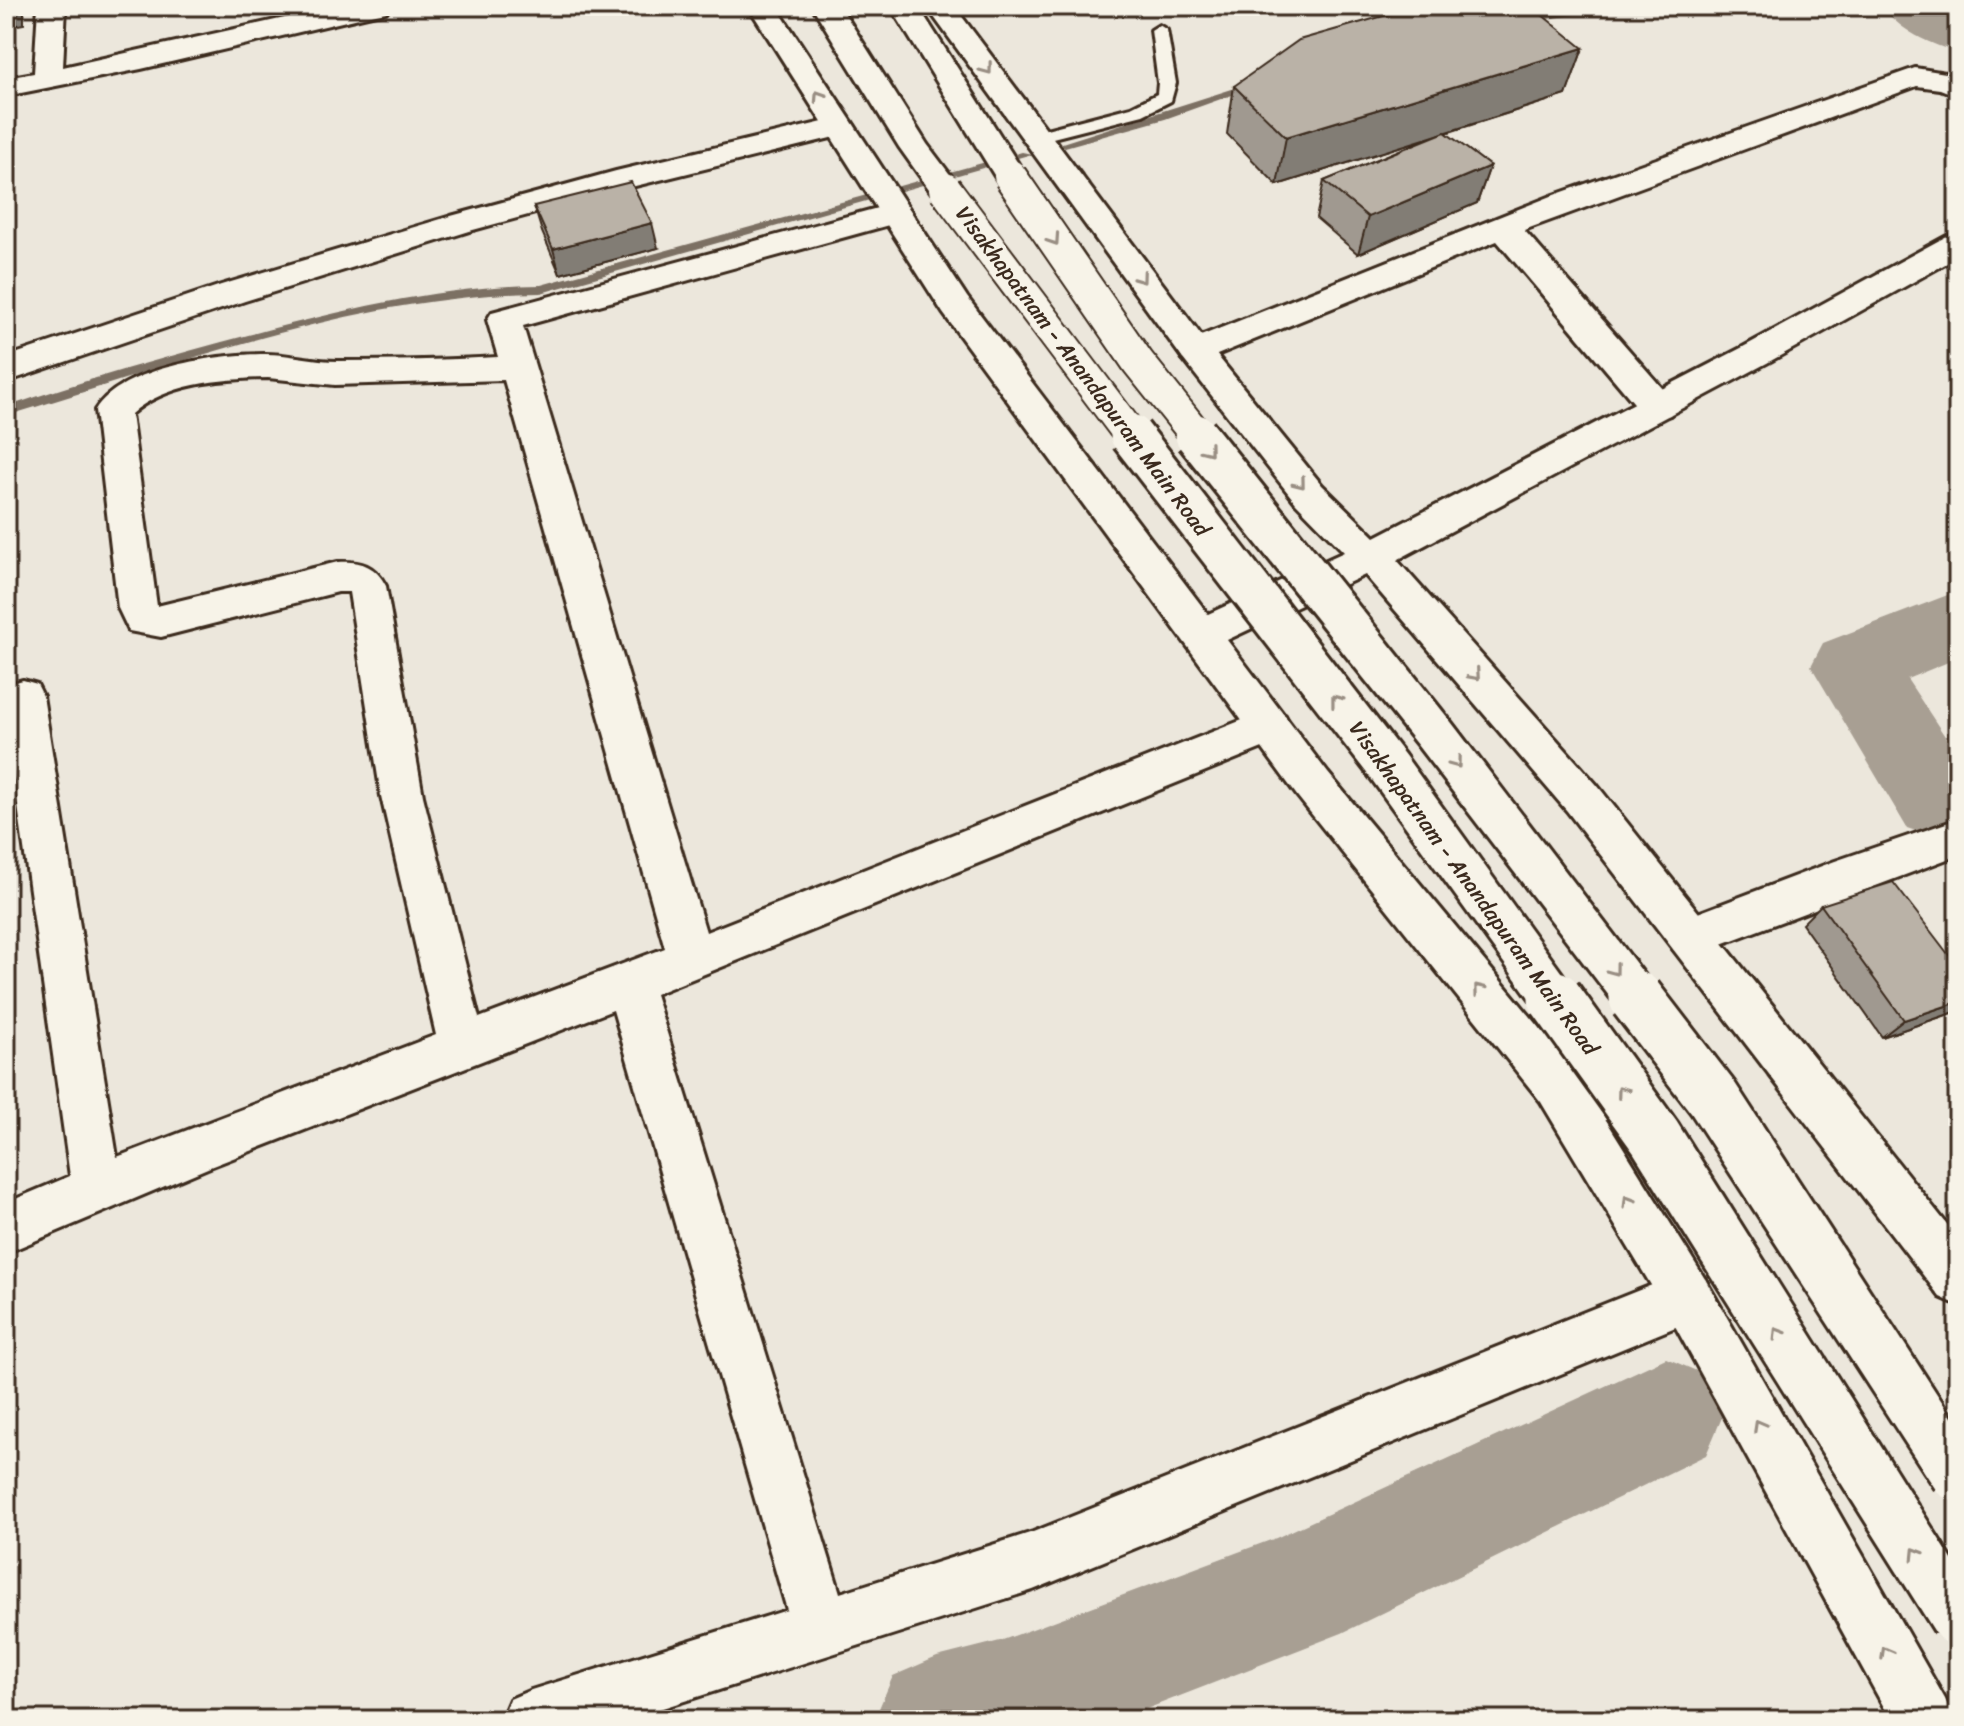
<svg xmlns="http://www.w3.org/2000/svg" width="1964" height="1726" viewBox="0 0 1964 1726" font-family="Sriracha,sans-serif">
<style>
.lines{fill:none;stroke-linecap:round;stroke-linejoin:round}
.stream{fill:#7c7064;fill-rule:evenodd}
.river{fill:#a89f93;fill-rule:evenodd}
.service-casing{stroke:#3b2a1e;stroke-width:6}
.minor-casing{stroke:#3b2a1e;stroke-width:6}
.tertiary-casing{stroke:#3b2a1e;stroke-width:6}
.primary-casing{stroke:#3b2a1e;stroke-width:6}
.service{fill:#f7f3e8;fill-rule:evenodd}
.minor{fill:#f7f3e8;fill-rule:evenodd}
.tertiary{fill:#f7f3e8;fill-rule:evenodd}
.primary{fill:#f7f3e8;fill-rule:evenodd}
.primary-bridge-far2-casing{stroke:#3b2a1e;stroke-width:36;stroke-linecap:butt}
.primary-bridge-far1-casing{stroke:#3b2a1e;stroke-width:47;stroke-linecap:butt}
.primary-bridge-casing{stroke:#3b2a1e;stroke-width:59;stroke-linecap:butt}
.primary-bridge-far2{stroke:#f7f3e8;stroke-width:32}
.primary-bridge-far1{stroke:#f7f3e8;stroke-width:41}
.primary-bridge{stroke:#f7f3e8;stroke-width:53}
.wall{fill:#a09990;stroke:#3b2a1e;stroke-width:2}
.shaded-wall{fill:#827d75;stroke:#3b2a1e;stroke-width:2}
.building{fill:#bab2a7;stroke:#3b2a1e;stroke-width:2}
.oneway{stroke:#998e83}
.labels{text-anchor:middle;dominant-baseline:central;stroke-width:7;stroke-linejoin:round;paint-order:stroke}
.street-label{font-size:22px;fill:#3b2a1e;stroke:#f7f3e8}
</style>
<rect width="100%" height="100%" fill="#ece7dc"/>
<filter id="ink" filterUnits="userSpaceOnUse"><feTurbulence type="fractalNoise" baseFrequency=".0125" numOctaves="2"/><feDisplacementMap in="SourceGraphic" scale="16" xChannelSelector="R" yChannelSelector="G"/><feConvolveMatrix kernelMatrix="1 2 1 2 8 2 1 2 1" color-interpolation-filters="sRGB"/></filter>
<g filter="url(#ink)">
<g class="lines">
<!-- stream -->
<path class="stream" d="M 1595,6 L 1622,6 L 1617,9 L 1525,22 L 1520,19 L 1525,16 Z
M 1251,83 L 1260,85 L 1165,119 L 1065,147 L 1059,144 Z
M 1022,152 L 1032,154 L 541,293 C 357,295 180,364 6,416 L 6,407 C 87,379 169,356 252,334 C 348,309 442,286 541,285 Z"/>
<!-- river -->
<path class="river" d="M 1882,6 L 1953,6 L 1958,9 L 1958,52 C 1931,45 1898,30 1882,6 Z
M 1958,591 L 1958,658 L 1907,679 L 1958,756 L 1958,833 L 1939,839 L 1907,828 L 1811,666 L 1823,643 Z
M 1666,1358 L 1706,1375 L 1723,1415 L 1706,1455 L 1342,1633 L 1118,1720 L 874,1720 L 893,1676 L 937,1657 L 1000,1641 L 1276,1538 Z"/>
<defs>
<path id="service" d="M 1159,25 L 1167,30 L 1176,83 L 1171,101 L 1143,115 L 1037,142 L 1031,141 L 1028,137 L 1031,133 L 1131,107 L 1157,94 L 1158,83 L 1151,30 Z"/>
<path id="minor" d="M 38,6 L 66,6 L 63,67 L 339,6 L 390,6 L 386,12 L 376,14 L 141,69 L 6,96 L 6,78 L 34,73 Z
M 1915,68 L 1958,75 L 1958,96 L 1940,89 L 1917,86 L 1524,230 L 1670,397 L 1675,406 L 1670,415 L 1657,418 L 1644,415 L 1497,241 L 1207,359 L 1195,363 L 1183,359 L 1178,351 L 1183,343 L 1554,195 Z
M 840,118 L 851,121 L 855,127 L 851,133 L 627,188 L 473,230 L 245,301 L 6,382 L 6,357 L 221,285 L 451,216 L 616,171 Z
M 896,203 L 907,206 L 912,213 L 907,220 L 523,326 L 706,932 L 1255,715 L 1270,710 L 1285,715 L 1291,727 L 1285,739 L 655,994 L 840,1593 L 1033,1532 L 1687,1271 L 1705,1279 L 1713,1297 L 1705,1315 L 1033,1590 L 625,1720 L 501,1720 L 510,1699 L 531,1690 L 787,1610 L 613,1010 L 210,1167 L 6,1253 L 6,1203 L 70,1176 L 6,720 L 9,684 L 23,680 L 37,684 L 43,696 L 117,1157 L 436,1035 L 381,796 L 349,592 L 338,592 L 161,637 L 129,631 L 118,608 L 95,410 C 121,367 219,354 265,354 C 289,354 313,361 338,361 C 391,361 444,360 498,357 L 487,320 L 492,312 ZM 268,378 L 335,385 L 504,380 L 665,948 L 479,1018 L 423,796 L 386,586 C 375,565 361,561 338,562 L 157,606 L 131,414 C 166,383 223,379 268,378 Z
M 1958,819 L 1958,855 L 1690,956 L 1674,950 L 1667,936 L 1674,922 L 1835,861 Z"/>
<path id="tertiary" d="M 748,6 L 776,6 L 967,297 L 1208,614 L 1344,552 L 1296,503 L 1183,359 L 926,6 L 954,6 L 1207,343 L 1322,485 L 1375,537 L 1743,347 L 1947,236 L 1958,233 L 1958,257 L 1767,363 L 1397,560 L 1597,785 L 1958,1238 L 1958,1305 L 1940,1297 L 1567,811 L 1365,575 L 1227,640 L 1328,773 L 1575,1070 L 1705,1279 L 1945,1699 L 1954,1720 L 1891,1720 L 1669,1315 L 1541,1102 L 1298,797 L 943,313 Z"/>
<path id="primary" d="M 812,6 L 840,6 L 927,144 L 961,189 L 956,196 L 945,199 L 934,196 L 899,147 Z
M 890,6 L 918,6 L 1026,176 L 1021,183 L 1010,185 L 999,183 Z"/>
</defs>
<!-- service casing -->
<use href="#service" class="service-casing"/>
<!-- minor casing -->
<use href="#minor" class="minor-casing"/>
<!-- tertiary casing -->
<use href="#tertiary" class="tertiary-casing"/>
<!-- primary casing -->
<use href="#primary" class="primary-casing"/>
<!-- service -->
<use href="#service" class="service"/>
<!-- minor -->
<use href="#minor" class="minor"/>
<!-- tertiary -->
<use href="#tertiary" class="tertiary"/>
<!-- primary -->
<use href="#primary" class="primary"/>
<defs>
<path id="primary-bridge-far2" d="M 1010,176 L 1138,362 L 1198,437
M 945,189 L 1132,437"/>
<path id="primary-bridge-far1" d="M 1131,435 L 1388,767 L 1556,1000
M 1196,435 L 1433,732 L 1638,1000"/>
<path id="primary-bridge" d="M 1555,998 L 1655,1137 L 1958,1619
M 1636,998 L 1713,1098 L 1958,1475"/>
</defs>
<!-- primary-bridge-far2 casing -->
<use href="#primary-bridge-far2" class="primary-bridge-far2-casing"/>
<!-- primary-bridge-far1 casing -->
<use href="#primary-bridge-far1" class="primary-bridge-far1-casing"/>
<!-- primary-bridge casing -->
<use href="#primary-bridge" class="primary-bridge-casing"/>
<!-- primary-bridge-far2 -->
<use href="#primary-bridge-far2" class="primary-bridge-far2"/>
<!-- primary-bridge-far1 -->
<use href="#primary-bridge-far1" class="primary-bridge-far1"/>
<!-- primary-bridge -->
<use href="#primary-bridge" class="primary-bridge"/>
</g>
<!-- wall -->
<path class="wall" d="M 1583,48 L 1566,95 L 1446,133 L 1490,166 L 1477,203 L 1358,254 L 1316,218 L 1324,181 L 1436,135 L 1277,185 L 1227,134 L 1234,86 Z
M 534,206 L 658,248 L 560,274 L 542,232 Z
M 1821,905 L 1958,967 L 1958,1010 L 1955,1012 L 1882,1037 L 1802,924 Z"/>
<!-- shaded-wall -->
<path class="shaded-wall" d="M 6,6 L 24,6 L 24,24 L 6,27 Z
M 1583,48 L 1566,95 L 1277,185 L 1286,137 Z
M 1490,166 L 1477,203 L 1358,254 L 1368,217 Z
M 652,223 L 658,248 L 560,274 L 553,249 Z
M 1958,1002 L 1958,1010 L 1955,1012 L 1882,1037 L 1904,1020 Z"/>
<!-- building -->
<path class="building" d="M 1477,6 L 1531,6 L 1583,48 L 1286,137 L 1234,86 L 1299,40 L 1394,13 Z
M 1445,132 L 1490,166 L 1368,217 L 1324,181 Z
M 631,182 L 652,223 L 553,249 L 534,206 Z
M 1893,882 L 1958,967 L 1958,1002 L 1904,1020 L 1821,905 Z"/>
<!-- one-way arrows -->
<defs><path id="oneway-chevron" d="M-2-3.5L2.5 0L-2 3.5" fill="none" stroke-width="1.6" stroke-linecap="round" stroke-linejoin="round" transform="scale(2)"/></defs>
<g class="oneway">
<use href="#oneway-chevron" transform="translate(987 69) rotate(53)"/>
<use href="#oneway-chevron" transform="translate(819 96) rotate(-123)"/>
<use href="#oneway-chevron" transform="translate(1054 240) rotate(56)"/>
<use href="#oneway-chevron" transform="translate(1141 278) rotate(54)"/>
<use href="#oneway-chevron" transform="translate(1208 450) rotate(51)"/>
<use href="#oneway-chevron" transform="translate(1300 483) rotate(51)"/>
<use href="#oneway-chevron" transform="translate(1475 675) rotate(49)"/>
<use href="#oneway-chevron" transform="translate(1336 700) rotate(-128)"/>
<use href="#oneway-chevron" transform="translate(1456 763) rotate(53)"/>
<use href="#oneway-chevron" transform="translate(1614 970) rotate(53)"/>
<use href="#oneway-chevron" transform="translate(1479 989) rotate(-129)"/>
<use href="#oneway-chevron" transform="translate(1622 1091) rotate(-126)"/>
<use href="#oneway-chevron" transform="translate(1628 1201) rotate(-121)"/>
<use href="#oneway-chevron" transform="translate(1778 1333) rotate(-122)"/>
<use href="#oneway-chevron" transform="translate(1759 1425) rotate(-119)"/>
<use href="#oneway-chevron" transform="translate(1916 1553) rotate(-122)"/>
<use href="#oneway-chevron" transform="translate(1886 1652) rotate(-119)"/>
</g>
</g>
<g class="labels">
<!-- street labels -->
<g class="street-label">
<text transform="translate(1083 371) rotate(53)">Visakhapatnam - Anandapuram Main Road</text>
<text transform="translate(1474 888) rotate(54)">Visakhapatnam - Anandapuram Main Road</text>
</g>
</g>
<!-- margin -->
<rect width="1964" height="1726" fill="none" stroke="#f7f3e8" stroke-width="32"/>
<rect x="16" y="16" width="1932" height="1694" fill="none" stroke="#3b2a1e" stroke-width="3" filter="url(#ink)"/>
</svg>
